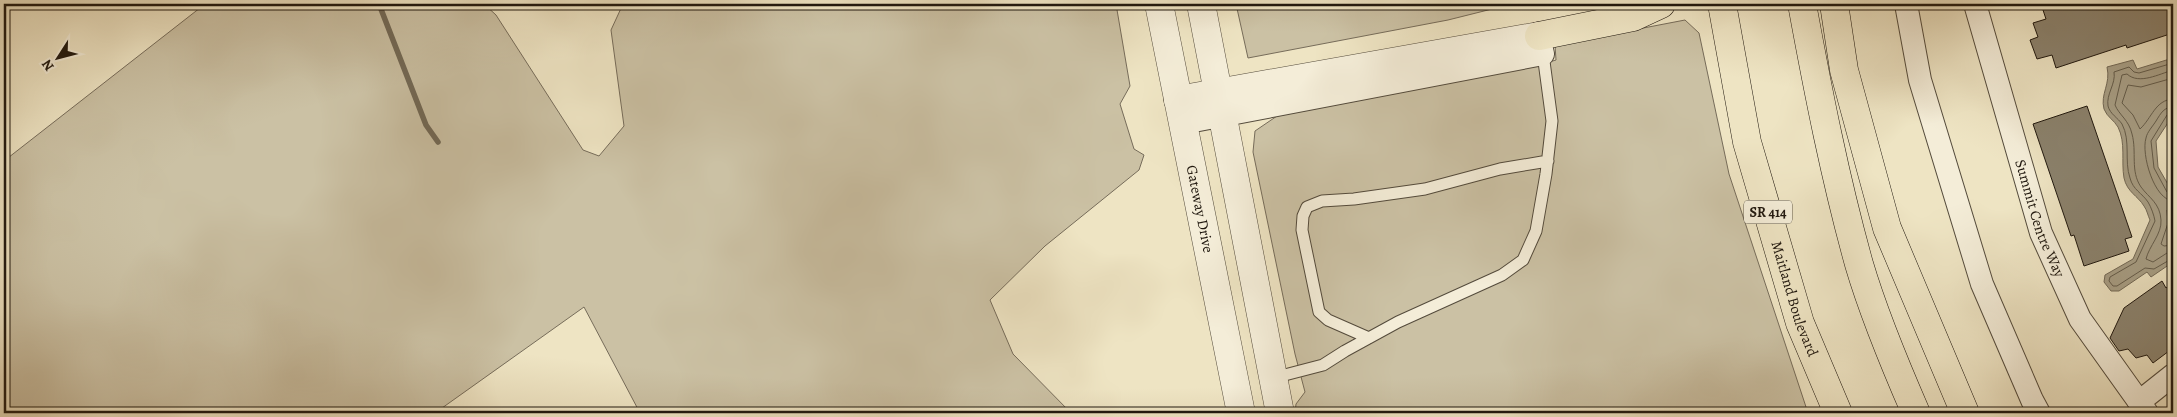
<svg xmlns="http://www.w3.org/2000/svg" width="2177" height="417" viewBox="0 0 2177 417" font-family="Alegreya,serif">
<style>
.green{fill:#cbc1a4;stroke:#766c5a}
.water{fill:#a89f86;stroke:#726956}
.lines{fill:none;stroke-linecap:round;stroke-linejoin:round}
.shore{stroke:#645c4a;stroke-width:1}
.stream{stroke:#726956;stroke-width:5.5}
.building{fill:#8b826d;stroke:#20180f}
.service-casing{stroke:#544b3c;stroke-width:13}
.minor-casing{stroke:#544b3c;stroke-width:24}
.tertiary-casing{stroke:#544b3c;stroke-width:29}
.motorway-casing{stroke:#20180f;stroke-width:29}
.service{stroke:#f4edd8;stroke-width:11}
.minor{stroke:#f4edd8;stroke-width:22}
.tertiary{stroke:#f4edd8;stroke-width:28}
.motorway{stroke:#eee4c3;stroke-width:28}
.labels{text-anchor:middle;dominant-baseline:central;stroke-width:4;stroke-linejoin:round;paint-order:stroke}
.shield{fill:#f4edd8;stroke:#60584b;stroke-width:1}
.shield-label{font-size:14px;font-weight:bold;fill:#20180f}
.street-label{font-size:15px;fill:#20180f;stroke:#f4edd8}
</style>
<rect width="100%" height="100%" fill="#eee4c3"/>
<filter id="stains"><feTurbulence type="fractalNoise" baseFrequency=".004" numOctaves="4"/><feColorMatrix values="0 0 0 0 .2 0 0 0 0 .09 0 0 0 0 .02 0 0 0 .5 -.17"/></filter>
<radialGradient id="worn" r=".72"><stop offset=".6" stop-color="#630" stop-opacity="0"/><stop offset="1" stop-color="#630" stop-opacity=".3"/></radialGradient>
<!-- green -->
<path class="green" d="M 205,4 L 484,4 L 496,15 L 583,150 L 599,156 L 624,126 L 611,30 L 623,4 L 1116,4 L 1130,86 L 1120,104 L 1134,149 L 1144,155 L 1139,170 L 1045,246 L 990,300 L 1013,354 L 1071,413 L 640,413 L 584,307 L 435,413 L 4,413 L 4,161 Z
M 1236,4 L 1512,4 L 1448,20 L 1248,58 Z
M 1685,20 L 1699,33 L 1729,174 L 1808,413 L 1295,413 L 1296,404 L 1305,392 L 1295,354 L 1253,152 L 1255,131 L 1277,116 L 1532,67 L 1556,60 L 1555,45 Z"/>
<!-- water -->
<path class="water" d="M 2173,58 L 2173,115 L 2156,141 L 2158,167 L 2173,193 L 2173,251 L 2171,253 L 2173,262 L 2151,277 L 2147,272 L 2119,291 L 2111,291 L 2104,282 L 2105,275 L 2133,259 L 2150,220 C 2148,216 2147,210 2144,206 C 2138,196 2127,192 2124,178 C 2121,161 2126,143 2118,127 C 2114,120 2107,117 2104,109 C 2100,94 2111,84 2107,67 L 2133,60 L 2137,69 Z"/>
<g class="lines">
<!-- shore -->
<path class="shore" d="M 2173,63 L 2139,73 L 2134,72 L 2129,67 L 2114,72 C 2116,84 2106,94 2108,106 C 2110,114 2118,118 2122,124 C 2131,141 2124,161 2130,178 C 2133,190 2142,193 2148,202 C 2151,207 2154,215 2155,221 L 2136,262 L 2110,277 L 2109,281 L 2113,286 L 2117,286 L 2145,268 L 2154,269 L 2173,258
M 2173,70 C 2159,74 2139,85 2127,74 L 2122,75 L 2115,105 C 2119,115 2129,120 2132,134 C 2137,152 2130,171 2141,187 C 2149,198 2160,203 2161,220 C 2162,234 2149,246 2146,259 L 2153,262 L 2167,253 L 2173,252
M 2173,78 L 2141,87 L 2128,85 L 2122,103 L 2133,115 L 2140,129 C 2152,118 2155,100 2173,99
M 2173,107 C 2164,107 2161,113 2156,121 C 2153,126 2147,132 2146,138 C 2141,154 2154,200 2173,201
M 2173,113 L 2167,115 L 2151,141 L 2154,168 L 2167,192 L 2173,195
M 2173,209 L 2167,210 L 2168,223 L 2161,244 L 2164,246 L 2173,245"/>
<!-- stream -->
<path class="stream" d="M 379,4 L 426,125 L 438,142"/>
</g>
<!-- building -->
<path class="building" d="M 2041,4 L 2173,4 L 2173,33 L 2127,48 L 2126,45 L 2056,68 L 2052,55 L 2037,59 L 2030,40 L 2038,37 L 2033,23 L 2046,19 Z
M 2087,106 L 2132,237 L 2125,239 L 2129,251 L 2084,266 L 2074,235 L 2071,236 L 2033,124 Z
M 2162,281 L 2166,288 L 2173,282 L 2173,348 L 2153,363 L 2147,355 L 2136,358 L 2128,349 L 2119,351 L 2110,338 L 2124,308 Z"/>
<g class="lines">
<defs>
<path id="service" d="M 1369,338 L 1328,320 L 1319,312 L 1302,230 L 1303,216 L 1307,207 L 1322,201 L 1354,199 L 1425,189 L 1500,169 L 1548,161
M 1273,378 L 1323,365 L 1345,351 L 1398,322 L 1502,275 L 1523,260 L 1536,231 L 1546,174 L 1552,121 L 1543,54"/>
<g id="minor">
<path d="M 1906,4 L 1920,80 L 1982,284 L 2032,400 L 2039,413"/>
<path id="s1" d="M 1975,4 L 2041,233 L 2080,319 L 2147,413"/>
<path d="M 1183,123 L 1543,54 L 1539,36"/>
<path d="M 2139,402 L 2173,375"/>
</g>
<g id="tertiary">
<path id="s2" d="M 1159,4 L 1241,413"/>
<path d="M 1201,4 L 1280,413"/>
<path d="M 1178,100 L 1539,36"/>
</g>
<g id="motorway">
<path id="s3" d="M 1722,4 L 1747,142 L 1800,323 L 1838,413"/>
<path d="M 1802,4 C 1818,91 1835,178 1859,264 C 1874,315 1895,365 1916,413"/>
<path d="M 1834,4 L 1844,70 L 1887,228 L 1965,413"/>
<path d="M 1539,36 L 1633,17 L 1661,4"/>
</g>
</defs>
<!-- service casing -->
<use href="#service" class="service-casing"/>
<!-- minor casing -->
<use href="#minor" class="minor-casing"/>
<!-- tertiary casing -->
<use href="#tertiary" class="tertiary-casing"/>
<!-- motorway casing -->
<use href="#motorway" class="motorway-casing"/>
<!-- service -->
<use href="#service" class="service"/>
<!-- minor -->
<use href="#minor" class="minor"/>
<!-- tertiary -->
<use href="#tertiary" class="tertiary"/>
<!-- motorway -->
<use href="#motorway" class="motorway"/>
</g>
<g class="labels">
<!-- shield labels -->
<rect class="shield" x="1744" y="200.5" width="48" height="23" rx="4"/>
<g class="shield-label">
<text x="1768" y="212">SR 414</text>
</g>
<!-- street labels -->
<g class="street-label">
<text stroke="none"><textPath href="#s2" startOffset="209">Gateway Drive</textPath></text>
<text stroke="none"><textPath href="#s1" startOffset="224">Summit Centre Way</textPath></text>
<text stroke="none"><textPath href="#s3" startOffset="304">Maitland Boulevard</textPath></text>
</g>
</g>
<!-- margin -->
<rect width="2177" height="417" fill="none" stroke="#eee4c3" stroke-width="20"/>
<rect x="5" y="5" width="2167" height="407" fill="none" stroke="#20180f" stroke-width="2.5"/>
<rect x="10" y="10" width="2157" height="397" fill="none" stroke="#20180f"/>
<!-- north arrow -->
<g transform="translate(58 58) rotate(234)" stroke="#f4edd8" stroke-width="4" paint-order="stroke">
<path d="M0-4L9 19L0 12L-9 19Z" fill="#20180f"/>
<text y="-8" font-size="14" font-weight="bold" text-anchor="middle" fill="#20180f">N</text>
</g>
<rect width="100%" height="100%" filter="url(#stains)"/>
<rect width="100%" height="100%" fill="url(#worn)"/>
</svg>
